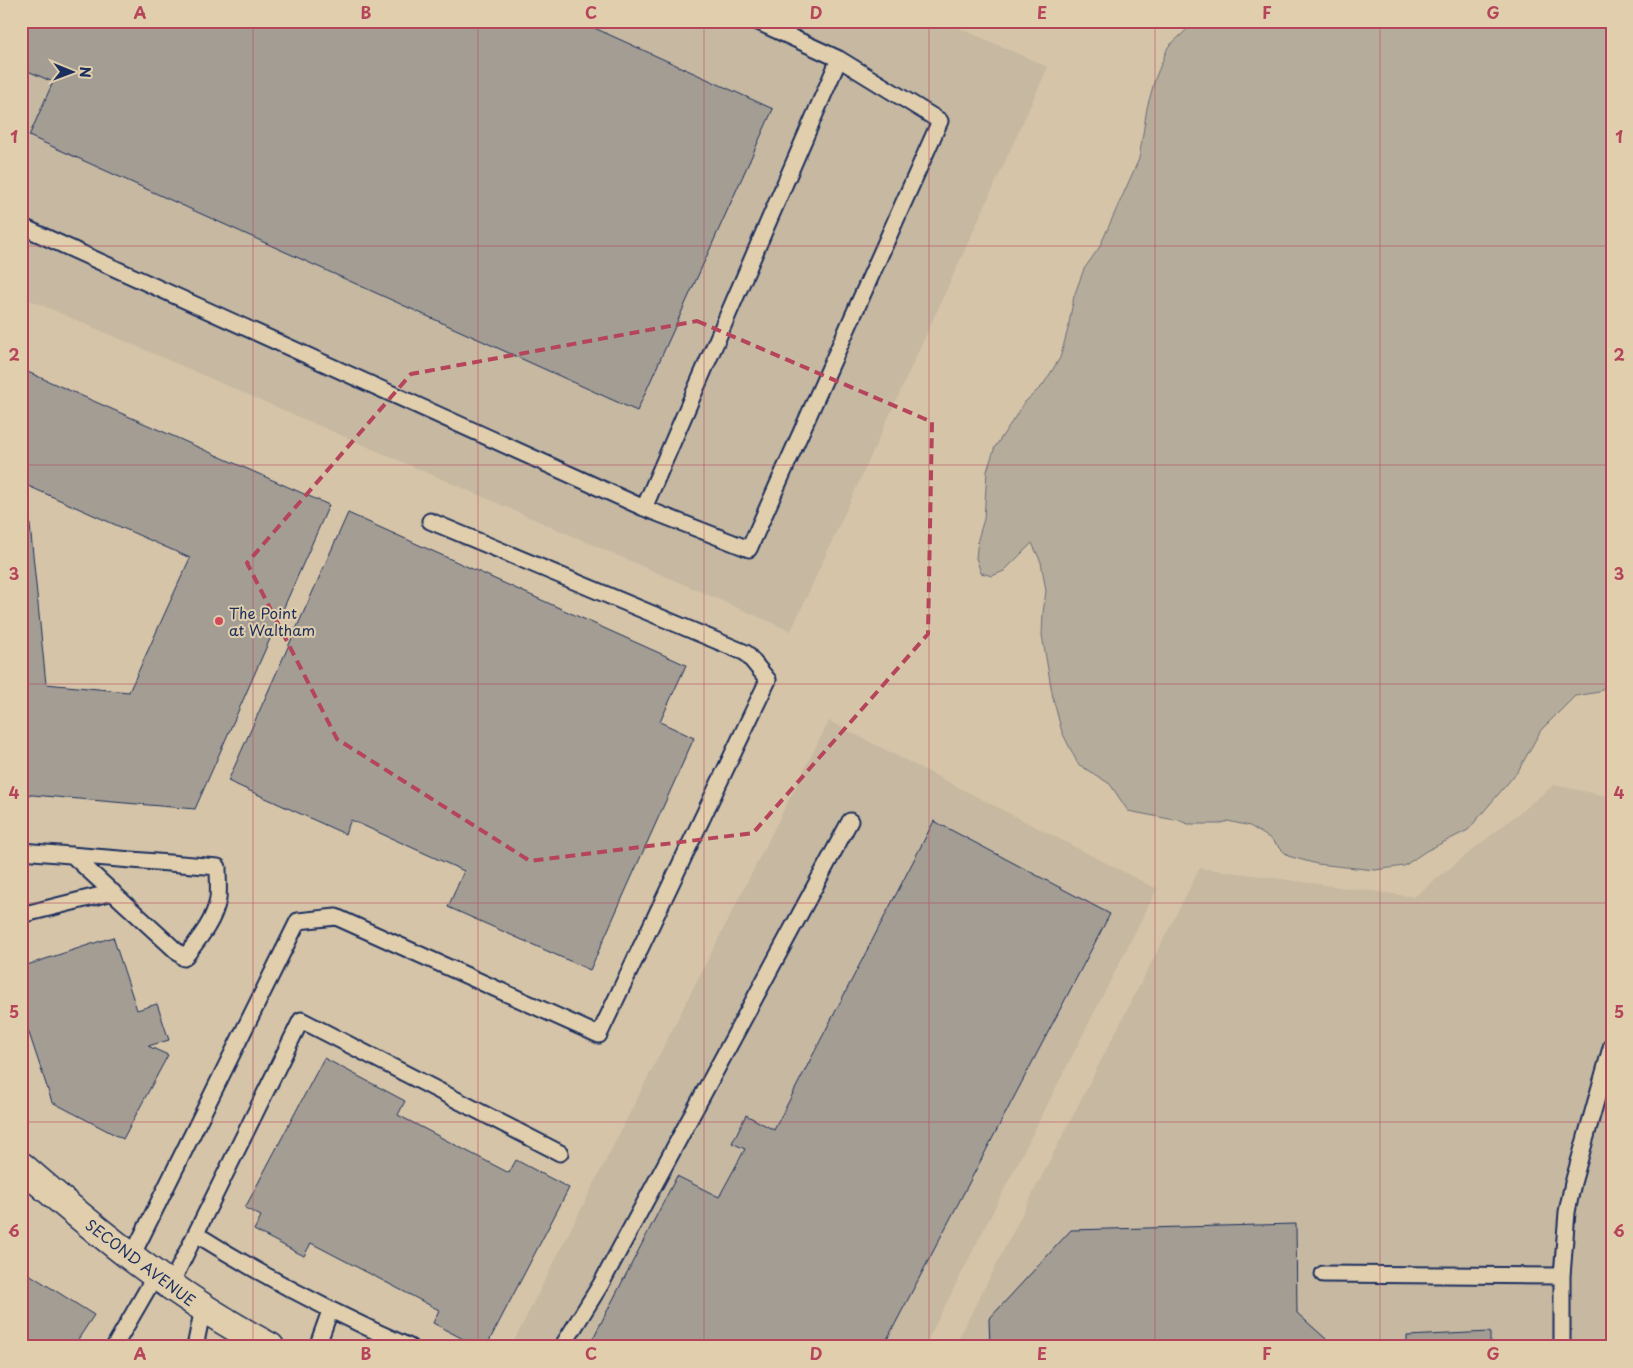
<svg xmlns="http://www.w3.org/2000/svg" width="1633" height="1368" viewBox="0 0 1633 1368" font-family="'Playpen Sans',sans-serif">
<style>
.built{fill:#c6b8a1}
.green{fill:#b6ac9b;stroke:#686e7c}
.building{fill:#a39d94;stroke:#1b2f5e;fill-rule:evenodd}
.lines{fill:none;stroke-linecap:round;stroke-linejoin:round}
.lane-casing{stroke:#1b2f5e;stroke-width:19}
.secondary-casing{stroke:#1b2f5e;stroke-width:31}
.lane{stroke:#e1ceac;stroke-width:15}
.secondary{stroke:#e1ceac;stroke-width:28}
.marked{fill:none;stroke:#b6455b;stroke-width:4;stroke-dasharray:10 6;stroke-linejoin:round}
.grid{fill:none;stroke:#b6455b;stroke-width:1;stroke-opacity:0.55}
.poi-dot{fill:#d1495b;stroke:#e1ceac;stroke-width:2}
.labels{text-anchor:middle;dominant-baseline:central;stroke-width:4;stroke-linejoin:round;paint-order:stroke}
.poi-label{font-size:15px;fill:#1b2f5e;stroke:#e1ceac;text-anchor:start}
.street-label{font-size:15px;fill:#1b2f5e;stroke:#e1ceac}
.neatline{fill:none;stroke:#b6455b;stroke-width:2}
.grid-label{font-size:16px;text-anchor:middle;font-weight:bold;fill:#b6455b}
</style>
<rect width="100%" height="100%" fill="#d5c4a7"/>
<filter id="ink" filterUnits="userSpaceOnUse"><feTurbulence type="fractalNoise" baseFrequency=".02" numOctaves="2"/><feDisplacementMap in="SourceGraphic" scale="10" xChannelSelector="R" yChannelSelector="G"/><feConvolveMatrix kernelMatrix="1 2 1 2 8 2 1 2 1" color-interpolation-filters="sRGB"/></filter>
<g filter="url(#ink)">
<!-- built -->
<path class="built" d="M 21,21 L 943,21 L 1048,67 L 791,631 L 21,296 Z
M 829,721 L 1157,889 L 924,1347 L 511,1347 Z
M 1554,785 L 1612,797 L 1612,1347 L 954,1347 L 1200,868 L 1414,897 Z"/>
<!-- green -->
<path class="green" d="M 1196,21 L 1612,21 L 1612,678 L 1599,692 L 1575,696 L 1541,730 L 1518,771 L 1468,830 L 1426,851 L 1404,866 L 1375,870 L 1317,864 L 1288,856 L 1271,839 L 1250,826 L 1228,821 L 1219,824 L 1188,824 L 1176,819 L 1175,820 L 1128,811 L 1110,784 L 1078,764 L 1062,732 L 1053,698 L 1042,635 L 1043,613 L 1046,591 L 1041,562 L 1032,543 L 1004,571 L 992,576 L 981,573 L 976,558 L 978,539 L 984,519 L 987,471 L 995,447 L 1025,402 L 1043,385 L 1060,358 L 1068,329 L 1074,296 L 1084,269 L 1099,248 L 1139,159 L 1147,108 L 1155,79 L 1168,47 Z"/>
<!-- building -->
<path class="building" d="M 21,21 L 579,21 L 773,109 L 637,411 L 29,136 L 53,82 L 21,68 Z
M 21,369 L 329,505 L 195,809 L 21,794 ZM 26,485 L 190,558 L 129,692 L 46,684 Z
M 348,513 L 686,665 L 660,722 L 694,738 L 590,970 L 448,907 L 464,871 L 351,820 L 345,834 L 228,781 Z
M 934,821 L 1110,914 L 883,1347 L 589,1346 L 677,1176 L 719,1197 L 745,1149 L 732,1143 L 746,1115 L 774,1130 Z
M 113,937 L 137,1010 L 157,1004 L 169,1040 L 148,1046 L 168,1055 L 123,1139 L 52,1102 L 21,1009 L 21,967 Z
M 324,1058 L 405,1101 L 398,1115 L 509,1173 L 516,1160 L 569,1188 L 486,1347 L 478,1347 L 433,1323 L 439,1310 L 311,1243 L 304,1256 L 254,1230 L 261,1216 L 245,1208 Z
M 1296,1224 L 1297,1313 L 1334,1346 L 1407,1345 L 1407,1336 L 1490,1332 L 1490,1347 L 990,1347 L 989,1319 L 1071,1230 Z
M 21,1269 L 94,1315 L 73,1347 L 21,1347 Z"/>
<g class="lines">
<defs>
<path id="lane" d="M 21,226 L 644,508 L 749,549 L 940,121 L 839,59
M 644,508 L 839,59 L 756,21
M 21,851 L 218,867 C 218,877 219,889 218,899 C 214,922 198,940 184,958 L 72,855
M 21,915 L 113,892
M 196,1234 C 264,1277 335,1314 410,1347
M 131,1258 L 298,921 L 336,917 L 599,1035 L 768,680 L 746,653 L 430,521
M 1323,1274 L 1562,1276
M 170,1286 L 301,1020 L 560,1153
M 114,1347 L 155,1276
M 195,1347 L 203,1308
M 317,1347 L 330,1311
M 562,1347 L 601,1284 L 850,821
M 1562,1347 L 1562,1276 L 1567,1212 L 1573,1183 L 1612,1044"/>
<path id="secondary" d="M 21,1166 C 99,1234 178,1298 270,1347"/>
</defs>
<!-- lane casing -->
<use href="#lane" class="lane-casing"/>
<!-- secondary casing -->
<use href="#secondary" class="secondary-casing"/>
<!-- lane -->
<use href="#lane" class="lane"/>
<!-- secondary -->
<use href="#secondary" class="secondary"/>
</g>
</g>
<!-- marked area -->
<path class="marked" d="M 697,321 L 932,422 L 928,634 L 753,833 L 530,861 L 337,739 L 247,563 L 411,374 Z"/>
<!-- grid -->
<path class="grid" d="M 253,21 L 253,1347M 478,21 L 478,1347M 704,21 L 704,1347M 929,21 L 929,1347M 1155,21 L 1155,1347M 1380,21 L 1380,1347M 21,246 L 1612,246M 21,465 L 1612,465M 21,684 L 1612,684M 21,903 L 1612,903M 21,1122 L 1612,1122"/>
<!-- markers -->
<circle class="poi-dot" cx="219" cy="621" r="5"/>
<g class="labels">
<!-- poi labels -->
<g class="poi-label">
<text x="229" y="612">The Point<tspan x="229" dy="17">at Waltham</tspan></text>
</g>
<!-- street labels -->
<g class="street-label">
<text transform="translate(141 1262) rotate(37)">SECOND AVENUE</text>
</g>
</g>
<!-- margin -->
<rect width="1633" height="1368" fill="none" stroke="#e1ceac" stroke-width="55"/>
<!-- north arrow -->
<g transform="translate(72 72) rotate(91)" stroke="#e1ceac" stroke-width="4" paint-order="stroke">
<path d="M0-4L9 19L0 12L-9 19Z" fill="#1b2f5e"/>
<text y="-8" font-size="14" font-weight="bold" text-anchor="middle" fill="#1b2f5e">N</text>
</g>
<rect x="28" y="28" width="1578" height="1312" class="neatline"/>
<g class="grid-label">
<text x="140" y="19">A</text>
<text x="366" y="19">B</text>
<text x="591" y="19">C</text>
<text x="816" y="19">D</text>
<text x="1042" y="19">E</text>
<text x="1267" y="19">F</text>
<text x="1493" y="19">G</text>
<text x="14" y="143">1</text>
<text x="1619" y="143">1</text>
<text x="14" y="361">2</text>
<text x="1619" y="361">2</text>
<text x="14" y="580">3</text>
<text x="1619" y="580">3</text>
<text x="14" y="799">4</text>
<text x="1619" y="799">4</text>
<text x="14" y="1018">5</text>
<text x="1619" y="1018">5</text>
<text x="14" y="1237">6</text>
<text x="1619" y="1237">6</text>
<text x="140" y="1360">A</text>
<text x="366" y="1360">B</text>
<text x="591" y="1360">C</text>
<text x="816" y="1360">D</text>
<text x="1042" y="1360">E</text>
<text x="1267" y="1360">F</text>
<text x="1493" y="1360">G</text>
</g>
</svg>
